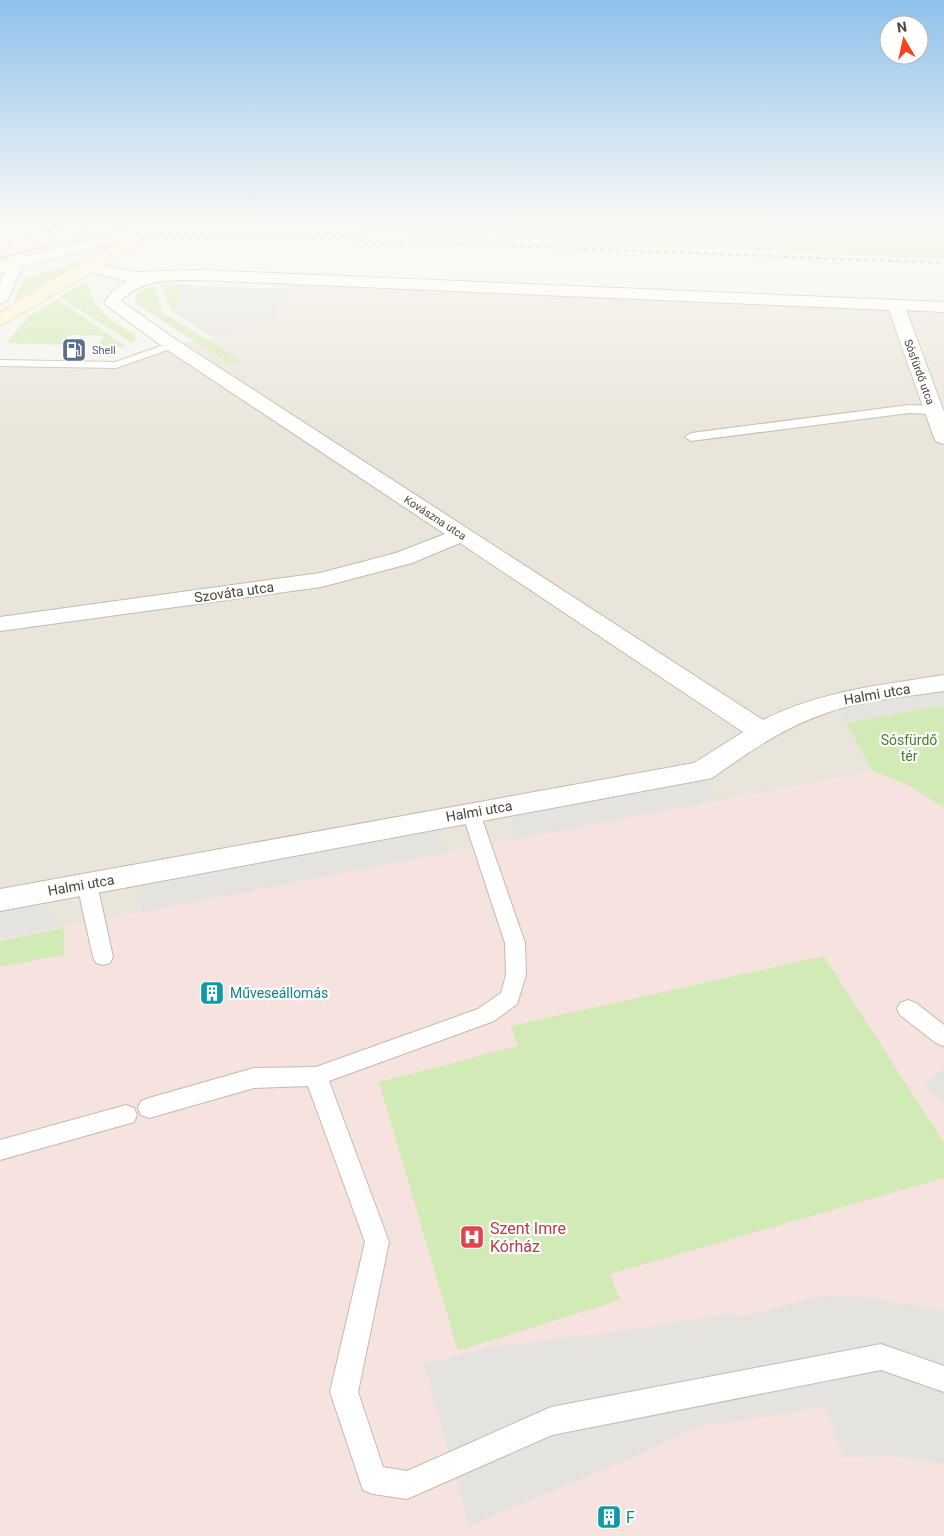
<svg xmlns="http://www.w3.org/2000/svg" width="944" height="1536" viewBox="0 0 944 1536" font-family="Roboto,sans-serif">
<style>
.residential{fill:#eae5da}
.industrial{fill:#e6e2dd}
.medical{fill:#f6e3e0}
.green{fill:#d2eab5}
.parking{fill:#e5e3e0}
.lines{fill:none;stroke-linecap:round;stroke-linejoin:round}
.service-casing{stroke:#c2bbae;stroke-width:2}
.minor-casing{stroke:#c2bbae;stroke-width:2}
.tertiary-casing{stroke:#c2bbae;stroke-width:2}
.secondary-casing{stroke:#d6c79b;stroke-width:2}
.service{fill:#fff;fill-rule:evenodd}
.minor{fill:#fff;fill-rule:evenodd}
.tertiary{fill:#fff;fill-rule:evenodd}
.secondary{fill:#fff3cd;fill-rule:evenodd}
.tram{stroke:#9a9a9a;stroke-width:1}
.rail{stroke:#9a9a9a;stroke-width:2;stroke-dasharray:4 4;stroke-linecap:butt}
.labels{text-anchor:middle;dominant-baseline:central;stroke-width:4.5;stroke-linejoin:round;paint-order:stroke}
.far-service-label{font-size:11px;fill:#4e5e75;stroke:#fff;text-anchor:start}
.far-street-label{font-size:11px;fill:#4b4439;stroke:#fff}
.street-label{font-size:14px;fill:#4b4439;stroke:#fff}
.park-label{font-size:14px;fill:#4a7f2a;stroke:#fff}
.culture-label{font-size:14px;fill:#0d838f;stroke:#fff;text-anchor:start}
.near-health-label{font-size:16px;fill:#be3a42;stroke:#fff;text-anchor:start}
.near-culture-label{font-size:16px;fill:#0d838f;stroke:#fff;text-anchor:start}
</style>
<rect width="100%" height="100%" fill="#f6f3ec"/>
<!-- residential -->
<path class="residential" d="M 291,279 L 944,307 L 944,705 L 846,723 L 873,771 L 0,939 L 0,363 L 116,365 L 172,345 L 214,339 L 272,322 Z"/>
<!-- industrial -->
<path class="industrial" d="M 184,285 L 231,287 L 287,289 L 272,322 L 214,339 L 172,311 Z"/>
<!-- medical -->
<path class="medical" d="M 873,771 L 910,786 L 944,808 L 944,1536 L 0,1536 L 0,939 Z"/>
<!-- green -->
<path class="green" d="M 944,224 L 944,259 L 215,225 L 216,224 Z
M 92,256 L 16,299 L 13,300 L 24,279 Z
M 87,280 C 96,316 109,318 138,337 L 132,343 L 60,297 Z
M 154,285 L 162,312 L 243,362 L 228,363 L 138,305 L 135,299 L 137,294 Z
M 160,285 L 184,285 L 172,311 Z
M 57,299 L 127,347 L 97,346 L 104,336 L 69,335 L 61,345 L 6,343 L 29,316 Z
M 944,705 L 944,808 L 910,786 L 873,771 L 846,723 Z
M 64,928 L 64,955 L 0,967 L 0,941 Z
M 824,956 L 944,1143 L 944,1178 L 610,1274 L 620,1300 L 458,1351 L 379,1082 L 518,1046 L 511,1026 Z"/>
<!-- parking -->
<path class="parking" d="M 944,683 L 944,705 L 846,723 L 831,703 Z
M 702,771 L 720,800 L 520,838 L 506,806 Z
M 434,819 L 446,853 L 142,912 L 138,874 Z
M 39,893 L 40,907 L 57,913 L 57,928 L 0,939 L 0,900 Z
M 944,1067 L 944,1103 L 923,1086 Z
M 835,1296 L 867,1297 L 944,1311 L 944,1464 L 895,1456 L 843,1457 L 826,1407 L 697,1427 L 643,1453 L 469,1526 L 424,1364 L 492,1347 L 599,1334 L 735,1313 L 738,1318 L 817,1297 Z"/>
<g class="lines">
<defs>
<path id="service" d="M 172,342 L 177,345 L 176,347 L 116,368 L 0,366 L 0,360 L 115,362 Z
M 909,405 L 933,406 L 939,410 L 933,414 L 909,413 L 691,441 L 685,437 L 691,433 Z
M 471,807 L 477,809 L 480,813 L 525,943 L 526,975 L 517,1004 L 494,1021 L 329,1081 L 389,1242 L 358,1392 L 383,1467 L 407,1471 L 551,1407 L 881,1344 L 944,1366 L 944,1392 L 881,1370 L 552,1435 L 407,1499 L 373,1494 L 363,1490 L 330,1392 L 365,1242 L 308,1086 L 254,1088 L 149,1118 L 141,1115 L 138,1108 L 141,1101 L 149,1098 L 254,1068 L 316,1067 L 478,1009 L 501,993 L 506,975 L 505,943 L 462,813 L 465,809 Z
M 87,877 L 94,879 L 97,884 L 113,957 L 110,963 L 103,965 L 96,963 L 93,957 L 77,884 L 80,879 Z
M 908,1000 L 916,1003 L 944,1025 L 944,1046 L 936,1043 L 900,1015 L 897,1009 L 900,1003 Z
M 126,1105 L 134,1108 L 137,1115 L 134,1122 L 0,1160 L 0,1140 Z"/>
<path id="minor" d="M 99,265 L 136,272 L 200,270 L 944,302 L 944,312 L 906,310 L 944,412 L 944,444 L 937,442 L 934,438 L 889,310 L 200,280 C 172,280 142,278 121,301 L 178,341 L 763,720 C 819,691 882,685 944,675 L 944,691 C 903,697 860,700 821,715 C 781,729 746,754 712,778 L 702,780 L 0,911 L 0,889 L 694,763 L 743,732 L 460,543 L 412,563 L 321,587 L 0,631 L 0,617 L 320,573 L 396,553 L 445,534 L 166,349 L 106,305 L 104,302 L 114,290 L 127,281 L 94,273 L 91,270 L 94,267 Z"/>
<path id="tertiary" d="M 12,224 L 26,224 L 24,257 L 149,224 L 173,224 L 171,227 L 22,267 L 8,299 L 0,304 L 0,284 L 5,271 L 0,273 L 0,263 L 8,261 Z"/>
<path id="secondary" d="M 72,224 L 98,224 L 96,227 L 58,236 L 0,264 L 0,253 L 48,230 Z
M 156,224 L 175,224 L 0,326 L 0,313 C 49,279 103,250 156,224 Z"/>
</defs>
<!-- service casing -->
<use href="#service" class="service-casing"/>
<!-- minor casing -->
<use href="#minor" class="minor-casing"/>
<!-- tertiary casing -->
<use href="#tertiary" class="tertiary-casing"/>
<!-- secondary casing -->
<use href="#secondary" class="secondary-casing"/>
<!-- service -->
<use href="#service" class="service"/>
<!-- minor -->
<use href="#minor" class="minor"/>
<!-- tertiary -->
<use href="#tertiary" class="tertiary"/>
<!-- secondary -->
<use href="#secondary" class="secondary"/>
<!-- tram -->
<path class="tram" d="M 0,258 L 140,224"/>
<!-- rail -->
<path class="rail" d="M 0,230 L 207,234 L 944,263"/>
</g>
<!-- sky -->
<linearGradient id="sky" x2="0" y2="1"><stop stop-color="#8fc1ec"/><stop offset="0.51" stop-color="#fbfaf6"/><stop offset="1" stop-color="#fbfaf6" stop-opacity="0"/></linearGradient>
<rect width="944" height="439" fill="url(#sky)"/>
<!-- icons -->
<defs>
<symbol id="fuel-square" viewBox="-11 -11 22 22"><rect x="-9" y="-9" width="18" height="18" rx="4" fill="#5c6f8a" stroke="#fff"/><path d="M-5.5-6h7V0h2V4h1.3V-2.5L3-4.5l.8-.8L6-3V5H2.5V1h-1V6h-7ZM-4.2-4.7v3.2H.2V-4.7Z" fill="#fff"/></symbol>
<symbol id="building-square" viewBox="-11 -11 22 22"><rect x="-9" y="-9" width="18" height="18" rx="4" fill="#0f9aa8" stroke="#fff"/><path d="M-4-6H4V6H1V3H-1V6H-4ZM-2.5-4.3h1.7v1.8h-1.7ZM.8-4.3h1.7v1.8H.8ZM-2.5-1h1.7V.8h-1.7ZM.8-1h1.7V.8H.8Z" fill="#fff"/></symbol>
<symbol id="hospital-square" viewBox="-11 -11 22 22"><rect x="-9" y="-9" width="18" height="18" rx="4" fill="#e0444e" stroke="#fff"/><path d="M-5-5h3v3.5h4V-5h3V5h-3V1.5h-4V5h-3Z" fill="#fff"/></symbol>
</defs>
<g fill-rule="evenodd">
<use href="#fuel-square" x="60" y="336" width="28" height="28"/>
<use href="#building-square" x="198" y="979" width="28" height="28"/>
<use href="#hospital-square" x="458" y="1223" width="28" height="28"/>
<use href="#building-square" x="595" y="1503" width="28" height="28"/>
</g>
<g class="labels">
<!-- far-service labels -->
<g class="far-service-label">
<text x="92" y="350">Shell</text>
</g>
<!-- far-street labels -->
<g class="far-street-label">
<text transform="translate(919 372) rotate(70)">Sósfürdő utca</text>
<text transform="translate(435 518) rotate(33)">Kovászna utca</text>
</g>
<!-- street labels -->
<g class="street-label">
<text transform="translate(234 592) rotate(-8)">Szováta utca</text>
<text transform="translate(877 694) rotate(-10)">Halmi utca</text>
<text transform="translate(479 811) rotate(-10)">Halmi utca</text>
<text transform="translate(81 885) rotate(-10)">Halmi utca</text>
</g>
<!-- park labels -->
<g class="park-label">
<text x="909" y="740">Sósfürdő<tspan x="909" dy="16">tér</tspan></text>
</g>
<!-- culture labels -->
<g class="culture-label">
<text x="230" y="993">Műveseállomás</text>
</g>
<!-- near-health labels -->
<g class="near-health-label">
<text x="490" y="1228">Szent Imre<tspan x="490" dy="18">Kórház</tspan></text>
</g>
<!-- near-culture labels -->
<g class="near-culture-label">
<text x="626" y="1517">F</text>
</g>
</g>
<!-- north arrow -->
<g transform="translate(904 40) rotate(351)"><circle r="24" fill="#ffffff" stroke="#b7b4b0"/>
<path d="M0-4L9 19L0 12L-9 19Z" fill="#fc3f1d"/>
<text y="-8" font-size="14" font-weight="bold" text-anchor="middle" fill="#4b4439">N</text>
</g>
</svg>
